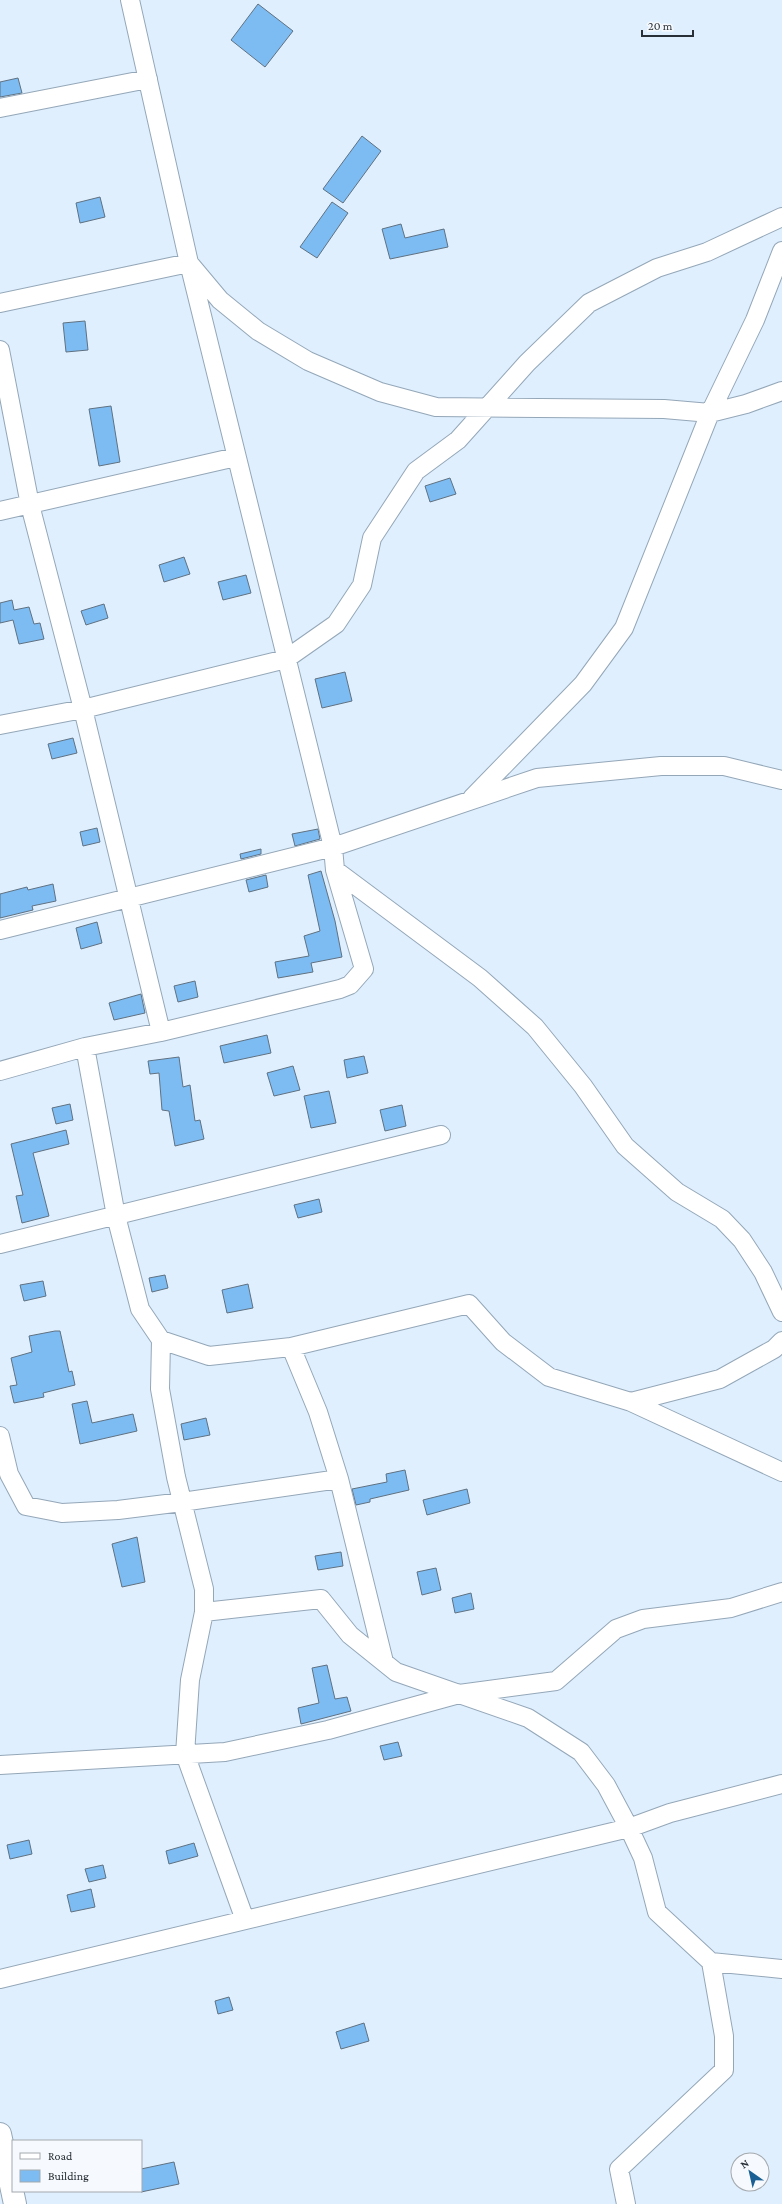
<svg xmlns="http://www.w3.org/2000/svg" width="782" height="2204" viewBox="0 0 782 2204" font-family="'Crimson Pro',serif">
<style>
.building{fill:#7dbcf3;stroke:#5f7181}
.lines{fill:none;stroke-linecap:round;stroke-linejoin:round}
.street-casing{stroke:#94a7b8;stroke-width:20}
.secondary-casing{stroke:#94a7b8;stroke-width:24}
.street{stroke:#fff;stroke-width:18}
.secondary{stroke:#fff;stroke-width:22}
</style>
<rect width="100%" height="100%" fill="#dfeffe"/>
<!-- building -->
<path class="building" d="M 258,4 L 293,31 L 265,67 L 231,40 Z
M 18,78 L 22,93 L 0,97 L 0,82 Z
M 362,136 L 381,151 L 343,203 L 323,189 Z
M 100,197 L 105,217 L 80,223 L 76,203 Z
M 332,202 L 348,213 L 317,258 L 300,247 Z
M 401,224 L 405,238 L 444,229 L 448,247 L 390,259 L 382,229 Z
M 85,321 L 88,350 L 66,352 L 63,323 Z
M 111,406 L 120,462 L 99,466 L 89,409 Z
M 450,478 L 456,494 L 430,502 L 425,486 Z
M 184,557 L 190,574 L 164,582 L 159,565 Z
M 246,575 L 251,593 L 223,600 L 218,582 Z
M 12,600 L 14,610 L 29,607 L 34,624 L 40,623 L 44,639 L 19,644 L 13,620 L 0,623 L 0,603 Z
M 104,604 L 108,618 L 86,625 L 81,611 Z
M 345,672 L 352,701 L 322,708 L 315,679 Z
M 73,738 L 77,753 L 52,759 L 48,744 Z
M 97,828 L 100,842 L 83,846 L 80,832 Z
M 318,829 L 320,839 L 295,846 L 292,834 Z
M 261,849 L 261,854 L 241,859 L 240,854 Z
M 321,871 L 335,921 L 342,957 L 311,963 L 313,972 L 278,978 L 275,962 L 309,956 L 304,936 L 320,931 L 308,875 Z
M 266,875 L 268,887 L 249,892 L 246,880 Z
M 53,884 L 56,901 L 32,906 L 33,910 L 0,918 L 0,894 L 27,887 L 28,890 Z
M 97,922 L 102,943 L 81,949 L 76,928 Z
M 195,981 L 198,997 L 178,1002 L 174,986 Z
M 141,994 L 145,1013 L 114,1020 L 109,1003 Z
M 267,1035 L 271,1053 L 224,1063 L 220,1046 Z
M 364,1056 L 368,1073 L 347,1078 L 344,1060 Z
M 179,1057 L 183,1087 L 190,1085 L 195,1121 L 200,1120 L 204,1139 L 175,1146 L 169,1111 L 162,1110 L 159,1073 L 150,1074 L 148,1061 Z
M 293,1066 L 300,1090 L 274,1096 L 267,1073 Z
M 329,1091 L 336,1123 L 311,1128 L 304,1096 Z
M 70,1104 L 73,1120 L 56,1124 L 52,1108 Z
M 402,1105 L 406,1126 L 385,1131 L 380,1110 Z
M 66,1130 L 69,1144 L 33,1153 L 49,1216 L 22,1223 L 16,1196 L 23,1195 L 11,1144 Z
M 319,1199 L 322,1212 L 298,1218 L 294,1205 Z
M 165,1275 L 168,1288 L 152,1292 L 149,1278 Z
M 43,1281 L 46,1296 L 24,1301 L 20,1285 Z
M 248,1284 L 253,1308 L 227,1313 L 222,1290 Z
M 55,1331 L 60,1331 L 69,1372 L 72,1371 L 75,1385 L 43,1393 L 44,1397 L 14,1403 L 10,1386 L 17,1385 L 11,1358 L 32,1352 L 29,1336 Z
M 87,1401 L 92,1423 L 133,1414 L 137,1431 L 80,1444 L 72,1404 Z
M 206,1418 L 210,1435 L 184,1440 L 181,1424 Z
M 405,1470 L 409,1490 L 370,1499 L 370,1502 L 356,1505 L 352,1489 L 387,1482 L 386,1474 Z
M 467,1489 L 470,1503 L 427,1515 L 423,1500 Z
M 137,1537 L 145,1582 L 122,1587 L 112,1544 Z
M 341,1552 L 343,1566 L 318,1570 L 315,1556 Z
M 436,1568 L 441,1590 L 422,1595 L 417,1572 Z
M 471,1593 L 474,1609 L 455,1613 L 452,1598 Z
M 327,1665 L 335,1699 L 347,1697 L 351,1711 L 301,1724 L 298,1708 L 319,1703 L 312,1668 Z
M 398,1742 L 402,1756 L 384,1760 L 380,1746 Z
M 29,1840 L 32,1854 L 10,1859 L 7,1845 Z
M 194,1843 L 198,1856 L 169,1864 L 166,1851 Z
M 103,1865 L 106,1878 L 89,1882 L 85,1869 Z
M 91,1889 L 95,1907 L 71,1912 L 67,1895 Z
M 229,1997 L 233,2010 L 218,2014 L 215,2001 Z
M 364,2023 L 369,2041 L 341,2049 L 336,2032 Z
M 174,2162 L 179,2184 L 141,2192 L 141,2169 Z"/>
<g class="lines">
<defs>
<path id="street" d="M 0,108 L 148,79
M 0,303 L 189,263 L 220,300 L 258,331 L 308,361 L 380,392 L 436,407 L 664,409 L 710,413 L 746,404 L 782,391
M 0,350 L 30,505 L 83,709 L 161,1032
M 0,511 L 236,457
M 0,725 L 83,709 L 286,659 L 336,624 L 362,585 L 372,538 L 416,471 L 458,440 L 527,363 L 589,303 L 657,268 L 707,252 L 782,217
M 472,798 L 583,684 L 624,628 L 710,413 L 755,320 L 782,251
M 335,870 L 480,978 L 535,1027 L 583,1086 L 625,1146 L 677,1192 L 722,1219 L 742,1240 L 763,1272 L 782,1312
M 0,930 L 333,847 L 537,778 L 661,766 L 724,766 L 782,780
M 85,1047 L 116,1216 L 140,1309 L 161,1340 L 160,1389 L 176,1477 L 204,1589 L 204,1612 L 190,1680 L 185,1754 L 245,1920
M 0,1071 L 85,1047 L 161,1032 L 340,989 L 350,985 L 364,969 L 335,870 L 333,847 L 189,263 L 130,0
M 0,1244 L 441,1135
M 161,1340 L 209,1356 L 291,1347 L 469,1304 L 503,1342 L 549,1377 L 631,1402 L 782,1472
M 291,1347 L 318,1412 L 339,1479 L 384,1662
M 631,1402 L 720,1379 L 774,1349 L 782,1341
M 0,1436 L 9,1474 L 26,1506 L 62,1513 L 118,1510 L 182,1502 L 339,1479
M 204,1612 L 321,1599 L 350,1635 L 396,1672 L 528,1718 L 581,1752 L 606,1785 L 629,1828 L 643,1858 L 657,1912 L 711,1962 L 782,1969
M 0,1765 L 225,1752 L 328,1730 L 459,1694 L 556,1681 L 616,1629 L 643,1619 L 731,1608 L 782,1592
M 0,1979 L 629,1828 L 670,1813 L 782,1784
M 626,2204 L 619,2169 L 724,2070 L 724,2036 L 711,1962"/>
<path id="secondary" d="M 0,2134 L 15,2204"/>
</defs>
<!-- street casing -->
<use href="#street" class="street-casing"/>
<!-- secondary casing -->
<use href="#secondary" class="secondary-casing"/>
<!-- street -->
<use href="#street" class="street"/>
<!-- secondary -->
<use href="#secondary" class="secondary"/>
</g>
<!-- legend -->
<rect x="12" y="2140" width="130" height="52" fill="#f6fafe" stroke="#a4a9ae"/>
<rect x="20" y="2153" width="20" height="6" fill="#ffffff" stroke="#a4a9ae"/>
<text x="48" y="2160" font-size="12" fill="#282f36">Road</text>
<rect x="20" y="2170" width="20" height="12" fill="#7dbcf3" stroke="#a4a9ae"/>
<text x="48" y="2180" font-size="12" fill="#282f36">Building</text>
<!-- north arrow -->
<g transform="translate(750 2172) rotate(326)"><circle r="19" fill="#f6fafe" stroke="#a4a9ae"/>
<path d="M0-3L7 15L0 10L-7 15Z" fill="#1a6094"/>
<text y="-6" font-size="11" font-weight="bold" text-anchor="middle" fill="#282f36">N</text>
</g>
<!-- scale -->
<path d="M642 30v6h51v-6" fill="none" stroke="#282f36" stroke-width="2"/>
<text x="648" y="30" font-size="12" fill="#282f36" stroke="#f6fafe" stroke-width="3" paint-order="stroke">20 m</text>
</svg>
